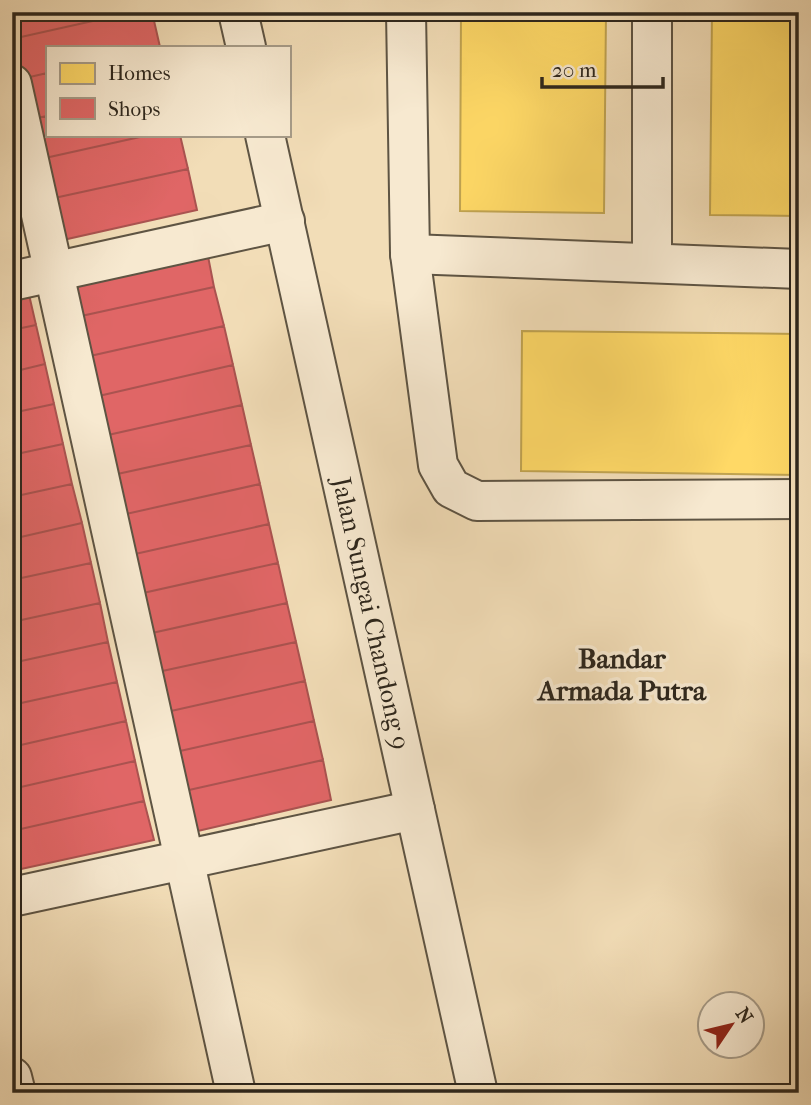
<svg xmlns="http://www.w3.org/2000/svg" width="811" height="1105" viewBox="0 0 811 1105" font-family="'IM FELL French Canon',serif">
<style>
.homes{fill:#ffd966;stroke:#c0a350;stroke-width:2}
.shops{fill:#e06666;stroke:#aa5350;stroke-width:2}
.lines{fill:none;stroke-linecap:round;stroke-linejoin:round}
.minor-casing{stroke:#5e5443;stroke-width:42}
.minor{stroke:#f7e9d0;stroke-width:38}
.labels{text-anchor:middle;dominant-baseline:central;stroke-width:7;stroke-linejoin:round;paint-order:stroke}
.street-label{font-size:26px;fill:#2d261c;stroke:#f7e9d0}
.neighbourhood-label{font-size:28px;font-weight:bold;fill:#2d261c;stroke:#f7e9d0}
</style>
<rect width="100%" height="100%" fill="#f2ddb7"/>
<filter id="stains"><feTurbulence type="fractalNoise" baseFrequency=".00286" numOctaves="4"/><feColorMatrix values="0 0 0 0 .2 0 0 0 0 .09 0 0 0 0 .02 0 0 0 .5 -.17"/></filter>
<radialGradient id="worn" r=".72"><stop offset=".6" stop-color="#630" stop-opacity="0"/><stop offset="1" stop-color="#630" stop-opacity=".3"/></radialGradient>
<!-- homes -->
<path class="homes" d="M 461,12 L 606,12 L 604,213 L 460,211 Z
M 712,12 L 799,12 L 799,216 L 710,215 Z
M 522,331 L 799,334 L 799,475 L 521,471 Z"/>
<!-- shops -->
<path class="shops" d="M 12,12 L 133,12 L 12,39 Z
M 133,12 L 152,12 L 160,47 L 47,47 L 47,73 L 17,80 L 12,39 Z
M 47,73 L 47,116 L 27,120 L 17,80 Z
M 47,116 L 47,135 L 149,135 L 36,160 L 27,120 Z
M 149,135 L 180,135 L 188,169 L 45,200 L 36,160 Z
M 188,169 L 197,210 L 54,242 L 45,200 Z
M 12,219 L 19,250 L 12,251 Z
M 206,246 L 214,287 L 72,318 L 62,278 Z
M 27,286 L 36,325 L 12,330 L 12,289 Z
M 214,287 L 224,326 L 81,358 L 72,318 Z
M 36,325 L 45,364 L 12,372 L 12,330 Z
M 224,326 L 233,365 L 90,398 L 81,358 Z
M 45,364 L 54,404 L 12,413 L 12,372 Z
M 233,365 L 242,405 L 99,437 L 90,398 Z
M 54,404 L 63,444 L 12,455 L 12,413 Z
M 242,405 L 251,445 L 108,476 L 99,437 Z
M 63,444 L 72,484 L 12,497 L 12,455 Z
M 251,445 L 260,484 L 117,516 L 108,476 Z
M 72,484 L 82,523 L 12,539 L 12,497 Z
M 260,484 L 269,524 L 126,556 L 117,516 Z
M 82,523 L 91,563 L 12,580 L 12,539 Z
M 269,524 L 278,563 L 134,595 L 126,556 Z
M 91,563 L 100,603 L 12,622 L 12,580 Z
M 278,563 L 287,603 L 143,635 L 134,595 Z
M 100,603 L 108,642 L 12,663 L 12,622 Z
M 287,603 L 296,642 L 153,673 L 143,635 Z
M 108,642 L 117,682 L 12,705 L 12,663 Z
M 296,642 L 305,681 L 162,713 L 153,673 Z
M 305,681 L 314,721 L 171,753 L 162,713 Z
M 117,682 L 126,721 L 12,747 L 12,705 Z
M 126,721 L 135,761 L 12,789 L 12,747 Z
M 314,721 L 323,760 L 180,792 L 171,753 Z
M 323,760 L 331,800 L 189,833 L 180,792 Z
M 135,761 L 144,801 L 12,831 L 12,789 Z
M 144,801 L 154,840 L 12,871 L 12,831 Z"/>
<g class="lines">
<defs>
<g id="minor">
<path d="M 238,12 L 246,47"/>
<path d="M 406,12 L 410,254 L 438,465 L 451,488 L 477,501 L 799,499"/>
<path d="M 12,84 L 236,1093"/>
<path id="s1" d="M 265,135 L 478,1093"/>
<path d="M 410,254 L 799,269"/>
<path d="M 652,262 L 652,12"/>
<path d="M 12,281 L 285,221"/>
<path d="M 12,897 L 415,810"/>
<path d="M 12,1077 L 16,1093"/>
</g>
</defs>
<!-- minor casing -->
<use href="#minor" class="minor-casing"/>
<!-- minor -->
<use href="#minor" class="minor"/>
</g>
<g class="labels">
<!-- street labels -->
<g class="street-label">
<text stroke="none"><textPath href="#s1" startOffset="490">Jalan Sungai Chandong 9</textPath></text>
</g>
<!-- neighbourhood labels -->
<g class="neighbourhood-label">
<text x="622" y="658">Bandar<tspan x="622" dy="32">Armada Putra</tspan></text>
</g>
</g>
<!-- margin -->
<rect width="811" height="1105" fill="none" stroke="#f2ddb7" stroke-width="42"/>
<rect x="14" y="14" width="783" height="1077" fill="none" stroke="#2d261c" stroke-width="3.5"/>
<rect x="21" y="21" width="769" height="1063" fill="none" stroke="#2d261c" stroke-width="2"/>
<!-- legend -->
<rect x="46" y="46" width="245" height="91" fill="#f7e9d0" stroke="#a69b88" stroke-width="2"/>
<rect x="60" y="63" width="35" height="21" fill="#ffd966" stroke="#a69b88" stroke-width="2"/>
<text x="108" y="80" font-size="21" fill="#2d261c">Homes</text>
<rect x="60" y="98" width="35" height="21" fill="#e06666" stroke="#a69b88" stroke-width="2"/>
<text x="108" y="116" font-size="21" fill="#2d261c">Shops</text>
<!-- north arrow -->
<g transform="translate(731 1025) rotate(55)"><circle r="33" fill="#f7e9d0" stroke="#a69b88" stroke-width="2"/>
<path d="M0-5L12 26L0 18L-12 26Z" fill="#8f2418"/>
<text y="-10" font-size="19" font-weight="bold" text-anchor="middle" fill="#2d261c">N</text>
</g>
<!-- scale -->
<path d="M542 77v10h121v-10" fill="none" stroke="#2d261c" stroke-width="3.5"/>
<text x="552" y="77" font-size="21" fill="#2d261c" stroke="#f7e9d0" stroke-width="5" paint-order="stroke">20 m</text>
<rect width="100%" height="100%" filter="url(#stains)"/>
<rect width="100%" height="100%" fill="url(#worn)"/>
</svg>
